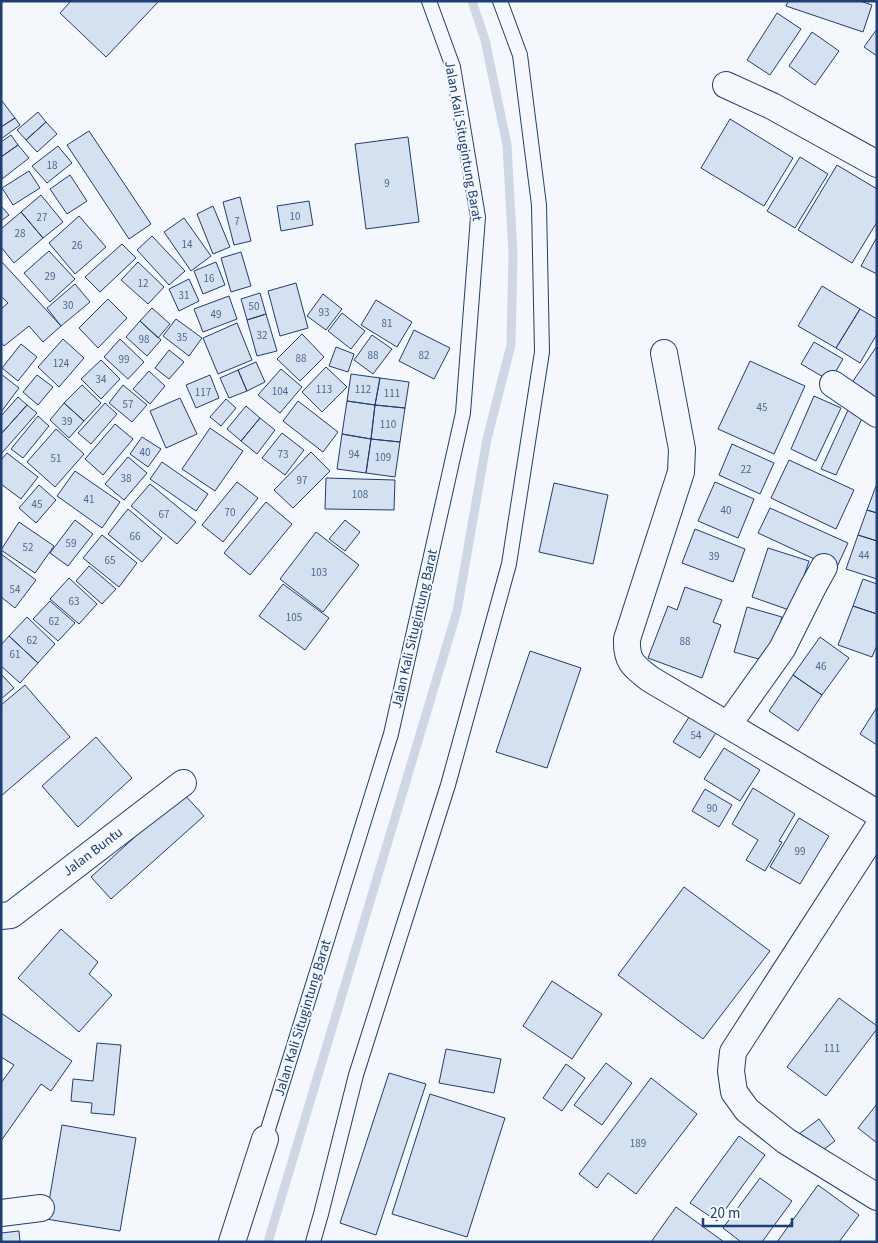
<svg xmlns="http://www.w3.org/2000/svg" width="878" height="1243" viewBox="0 0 878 1243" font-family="'Source Sans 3',sans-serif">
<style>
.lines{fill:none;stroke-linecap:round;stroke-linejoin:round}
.stream{stroke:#cfd7e4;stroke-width:9}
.building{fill:#d5e0f0;stroke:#1d3f73}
.lane-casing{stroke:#1d3f73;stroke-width:16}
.street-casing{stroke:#1d3f73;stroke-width:28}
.lane{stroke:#f4f7fb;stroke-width:14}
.street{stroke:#f4f7fb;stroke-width:26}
.labels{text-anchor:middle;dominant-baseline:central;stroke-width:4;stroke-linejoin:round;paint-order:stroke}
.number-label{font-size:11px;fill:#4b6792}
.street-label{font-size:14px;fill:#1d3f73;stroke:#f4f7fb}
</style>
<rect width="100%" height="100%" fill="#f4f7fb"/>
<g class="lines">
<!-- stream -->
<path class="stream" d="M 268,1242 L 457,611 L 487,439 L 511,345 L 513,254 L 507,145 L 485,40 L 472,1"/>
</g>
<!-- building -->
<path class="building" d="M 71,1 L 159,1 L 106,57 L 60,13 Z
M 788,1 L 860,1 L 872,5 L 863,32 L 786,6 Z
M 777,13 L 801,29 L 770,75 L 747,60 Z
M 877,29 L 877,56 L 864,47 Z
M 812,32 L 839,51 L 815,85 L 789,66 Z
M 2,101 L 15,118 L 1,127 L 1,102 Z
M 38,112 L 46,122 L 26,140 L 17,130 Z
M 15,118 L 20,125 L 1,139 L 1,127 Z
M 730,119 L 793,158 L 764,206 L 701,168 Z
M 46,122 L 57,134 L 37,152 L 26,140 Z
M 89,131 L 151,224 L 129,239 L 67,145 Z
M 11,135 L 18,145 L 1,157 L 1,142 Z
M 408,137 L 419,222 L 366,229 L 355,144 Z
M 18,145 L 29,158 L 2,179 L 1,157 Z
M 58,146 L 72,163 L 47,183 L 32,166 Z
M 800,157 L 828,174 L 795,228 L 767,211 Z
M 837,165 L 877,189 L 877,222 L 852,263 L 798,230 Z
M 29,171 L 40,188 L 13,205 L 2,188 Z
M 70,175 L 87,201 L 67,214 L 50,189 Z
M 41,195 L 63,222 L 43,238 L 21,212 Z
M 240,197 L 251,241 L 234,245 L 223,202 Z
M 309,201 L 313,225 L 281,231 L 277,206 Z
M 1,206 L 9,215 L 1,221 Z
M 213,206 L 230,247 L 213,254 L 197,214 Z
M 21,212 L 43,238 L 14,263 L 1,247 L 1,229 Z
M 79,216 L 106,247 L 75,274 L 49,243 Z
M 184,218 L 211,256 L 191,271 L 164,232 Z
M 152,236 L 185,271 L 169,285 L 137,250 Z
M 877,237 L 877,274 L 861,266 Z
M 122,244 L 136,258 L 100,292 L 85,277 Z
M 49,251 L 75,279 L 50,302 L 24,273 Z
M 241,252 L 251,286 L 231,292 L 221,258 Z
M 1,261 L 61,326 L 43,342 L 29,326 L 4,346 L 1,342 L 1,309 L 8,303 L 1,296 Z
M 138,262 L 164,287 L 148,304 L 121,280 Z
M 216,262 L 225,285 L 203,294 L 194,271 Z
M 189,279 L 199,301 L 179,311 L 169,289 Z
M 296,283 L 308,328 L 280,336 L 268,291 Z
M 75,284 L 90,302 L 61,326 L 47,308 Z
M 822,286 L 860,309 L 836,348 L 798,326 Z
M 260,293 L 266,314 L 247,320 L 241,299 Z
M 323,294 L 342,309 L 326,330 L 307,316 Z
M 229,296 L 237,319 L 203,332 L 194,309 Z
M 108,299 L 127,318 L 98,348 L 79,328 Z
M 376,300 L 412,322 L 397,347 L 361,325 Z
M 152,308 L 170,324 L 158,338 L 140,321 Z
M 860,309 L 877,319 L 877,334 L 860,363 L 836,348 Z
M 342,313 L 365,331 L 351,349 L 328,331 Z
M 266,314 L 277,351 L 257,356 L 247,320 Z
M 176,319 L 202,338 L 189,356 L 163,336 Z
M 140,321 L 161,340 L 147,356 L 126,337 Z
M 237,323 L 252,360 L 218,374 L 203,338 Z
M 414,330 L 450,348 L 434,379 L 399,361 Z
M 302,334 L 324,357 L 300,381 L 277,359 Z
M 372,335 L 392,349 L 373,374 L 354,360 Z
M 63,339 L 84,358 L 59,387 L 38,367 Z
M 120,339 L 144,362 L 128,379 L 104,357 Z
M 814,342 L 843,359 L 830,381 L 801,364 Z
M 21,344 L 37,357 L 18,381 L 2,368 Z
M 877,346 L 877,401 L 851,384 Z
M 336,347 L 354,354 L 348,372 L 329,366 Z
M 169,350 L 184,362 L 169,379 L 155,368 Z
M 101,360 L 120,379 L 101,399 L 81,379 Z
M 750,361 L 805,386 L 774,454 L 718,429 Z
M 256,362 L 265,382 L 247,391 L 238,370 Z
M 326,367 L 347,387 L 322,412 L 302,392 Z
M 281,369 L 302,387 L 280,413 L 258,395 Z
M 238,370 L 247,391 L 229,398 L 220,378 Z
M 149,371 L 165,386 L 150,404 L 133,389 Z
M 1,374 L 19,388 L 1,412 Z
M 351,374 L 380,378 L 375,405 L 347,401 Z
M 37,375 L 53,387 L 38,405 L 23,392 Z
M 210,375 L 219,398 L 196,408 L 186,385 Z
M 380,378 L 409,382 L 405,408 L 375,405 Z
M 82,385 L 101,403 L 84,421 L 64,403 Z
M 123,385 L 147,405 L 132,422 L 109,403 Z
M 814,396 L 841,408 L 816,461 L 791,449 Z
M 18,397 L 27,405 L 1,434 L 1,416 Z
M 180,398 L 197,434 L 166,448 L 150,411 Z
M 226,399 L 236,408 L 221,426 L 210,417 Z
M 298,401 L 338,432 L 323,452 L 283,421 Z
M 347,401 L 375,405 L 371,439 L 342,434 Z
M 64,403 L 84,421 L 69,438 L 50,420 Z
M 105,403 L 117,414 L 91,444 L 78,433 Z
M 27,405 L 37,413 L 1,454 L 1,434 Z
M 375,405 L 405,408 L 400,442 L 371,439 Z
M 246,406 L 260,418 L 241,441 L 227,429 Z
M 849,408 L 864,414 L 836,475 L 821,469 Z
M 38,416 L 49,426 L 23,458 L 11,449 Z
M 260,418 L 275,430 L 257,454 L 241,441 Z
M 115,424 L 133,439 L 103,475 L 85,459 Z
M 210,428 L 243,451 L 215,491 L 182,469 Z
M 56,429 L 84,454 L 55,487 L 27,462 Z
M 282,433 L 304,450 L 285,475 L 262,458 Z
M 342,434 L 371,439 L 366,473 L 337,469 Z
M 142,437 L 161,449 L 148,467 L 130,454 Z
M 371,439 L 400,442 L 395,477 L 366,473 Z
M 732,444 L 774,463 L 760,494 L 719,475 Z
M 311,452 L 330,471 L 293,508 L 274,490 Z
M 7,453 L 38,477 L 21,499 L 1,484 L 1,460 Z
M 128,457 L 147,473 L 124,500 L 105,484 Z
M 789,460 L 854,490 L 836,529 L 771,498 Z
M 162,462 L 208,494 L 196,511 L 150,479 Z
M 75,471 L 120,502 L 102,528 L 57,496 Z
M 326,478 L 395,480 L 394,510 L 325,509 Z
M 237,482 L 258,498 L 223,542 L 202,525 Z
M 715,482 L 754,499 L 738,538 L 698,521 Z
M 554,483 L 608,495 L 593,564 L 539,552 Z
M 150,484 L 196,522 L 177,544 L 131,506 Z
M 39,485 L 56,500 L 36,523 L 19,508 Z
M 876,486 L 877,487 L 877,513 L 867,510 Z
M 266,502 L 292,524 L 250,575 L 224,553 Z
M 770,508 L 848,543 L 836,569 L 758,533 Z
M 128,509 L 162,538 L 142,562 L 108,534 Z
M 867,510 L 877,513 L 877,541 L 858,535 Z
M 75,520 L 93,534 L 68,566 L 50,553 Z
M 345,520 L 360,532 L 345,551 L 329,539 Z
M 19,522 L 54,546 L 35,573 L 1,550 Z
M 695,529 L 745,549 L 733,582 L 682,563 Z
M 316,532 L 359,565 L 323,612 L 280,579 Z
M 102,535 L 137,563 L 119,587 L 83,558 Z
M 858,535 L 877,541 L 877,579 L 846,569 Z
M 768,548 L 809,561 L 792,611 L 752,597 Z
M 1,554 L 36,580 L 15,608 L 1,597 Z
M 89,566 L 116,589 L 102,604 L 76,581 Z
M 69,578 L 97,604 L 79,624 L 50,599 Z
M 863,579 L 877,584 L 877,614 L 853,606 Z
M 283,584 L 329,618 L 305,650 L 259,616 Z
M 685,587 L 722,600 L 713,622 L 721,625 L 702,678 L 648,658 L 668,606 L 677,610 Z
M 50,601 L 75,623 L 58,641 L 33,619 Z
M 853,606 L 877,614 L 877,645 L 872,657 L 838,645 Z
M 747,607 L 782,617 L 769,662 L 734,652 Z
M 27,617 L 55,644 L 38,663 L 9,636 Z
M 9,636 L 38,663 L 20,683 L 1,666 L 1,645 Z
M 820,637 L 849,658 L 822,695 L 793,675 Z
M 530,651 L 581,668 L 547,768 L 496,752 Z
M 1,674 L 14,688 L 1,699 Z
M 793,675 L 822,695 L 798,731 L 769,711 Z
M 25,685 L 70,737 L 1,796 L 1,705 Z
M 877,707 L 877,745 L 860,734 Z
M 693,711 L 719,728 L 700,758 L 673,742 Z
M 96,737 L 132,778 L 78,827 L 42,786 Z
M 724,748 L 760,770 L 740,801 L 704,779 Z
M 753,788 L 795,814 L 779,841 L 782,842 L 765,871 L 746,860 L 758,840 L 732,824 Z
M 705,789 L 732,805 L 719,827 L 692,811 Z
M 183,793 L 204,816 L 111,899 L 91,877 Z
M 799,818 L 829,836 L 800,884 L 770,867 Z
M 684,887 L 770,951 L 703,1039 L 618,975 Z
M 61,929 L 98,962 L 89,974 L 112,995 L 79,1032 L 18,978 Z
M 552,981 L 602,1014 L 572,1059 L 523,1026 Z
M 839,998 L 877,1026 L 877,1029 L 826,1096 L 787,1067 Z
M 1,1013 L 72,1061 L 51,1091 L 41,1084 L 1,1141 L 1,1083 L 14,1065 L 1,1057 Z
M 97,1043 L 121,1045 L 114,1115 L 91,1113 L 92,1103 L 71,1101 L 73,1079 L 93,1081 Z
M 446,1049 L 501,1059 L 494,1093 L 439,1083 Z
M 606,1063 L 632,1083 L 602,1125 L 574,1105 Z
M 566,1064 L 585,1078 L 562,1111 L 543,1098 Z
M 389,1073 L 426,1084 L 376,1235 L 340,1223 Z
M 651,1078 L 697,1114 L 636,1194 L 608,1173 L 597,1188 L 579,1174 Z
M 430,1094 L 505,1118 L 467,1237 L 392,1214 Z
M 877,1104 L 877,1143 L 858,1128 Z
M 819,1119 L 835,1141 L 815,1156 L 799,1134 Z
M 62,1125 L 136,1138 L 120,1231 L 46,1219 Z
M 739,1136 L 765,1155 L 717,1221 L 690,1203 Z
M 760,1178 L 792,1201 L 762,1242 L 741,1242 L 723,1228 Z
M 818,1185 L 859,1215 L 839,1242 L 777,1242 Z
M 676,1207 L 724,1242 L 651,1242 Z
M 19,1231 L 20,1242 L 1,1242 L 1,1233 Z"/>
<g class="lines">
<defs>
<path id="lane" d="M 265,1139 L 391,734 L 463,413 L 478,217 L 453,67 L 429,1
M 313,1242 L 321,1214 L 356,1075 L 448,785 L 509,564 L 542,352 L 539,205 L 520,55 L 500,1"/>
<path id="street" d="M 726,85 L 772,106 L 877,164
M 664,353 L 682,449 L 681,472 L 627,639 C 626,661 633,666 650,679 L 877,813
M 833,384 L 877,414
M 728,725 L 782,649 L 813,587 L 824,567
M 877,829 L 733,1052 L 731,1071 L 734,1092 L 747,1110 L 786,1141 L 877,1197
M 1,916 L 11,915 L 183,783
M 1,1213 L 41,1208
M 232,1242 L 265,1139"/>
</defs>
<!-- lane casing -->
<use href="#lane" class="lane-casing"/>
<!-- street casing -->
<use href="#street" class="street-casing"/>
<!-- lane -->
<use href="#lane" class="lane"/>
<!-- street -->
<use href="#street" class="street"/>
</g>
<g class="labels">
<!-- number labels -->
<g class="number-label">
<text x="52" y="165">18</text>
<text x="387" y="183">9</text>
<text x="295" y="216">10</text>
<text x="42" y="217">27</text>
<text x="237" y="221">7</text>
<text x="20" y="233">28</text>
<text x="187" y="244">14</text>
<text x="77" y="245">26</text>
<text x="50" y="276">29</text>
<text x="209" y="278">16</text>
<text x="143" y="283">12</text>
<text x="184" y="295">31</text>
<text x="68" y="305">30</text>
<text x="254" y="306">50</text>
<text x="324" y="312">93</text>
<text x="216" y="314">49</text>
<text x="387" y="323">81</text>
<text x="262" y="335">32</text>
<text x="182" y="337">35</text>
<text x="144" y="339">98</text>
<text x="373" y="355">88</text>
<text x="424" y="355">82</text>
<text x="301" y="358">88</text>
<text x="124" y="359">99</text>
<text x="61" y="363">124</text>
<text x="101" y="379">34</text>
<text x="324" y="389">113</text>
<text x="363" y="389">112</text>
<text x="280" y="391">104</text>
<text x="203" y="392">117</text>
<text x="392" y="393">111</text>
<text x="128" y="404">57</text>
<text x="762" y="407">45</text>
<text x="67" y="421">39</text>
<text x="388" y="424">110</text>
<text x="145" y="452">40</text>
<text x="283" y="454">73</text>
<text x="354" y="454">94</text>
<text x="383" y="457">109</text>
<text x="56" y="458">51</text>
<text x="746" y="469">22</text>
<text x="126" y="478">38</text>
<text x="302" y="480">97</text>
<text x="360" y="494">108</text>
<text x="89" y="499">41</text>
<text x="37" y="504">45</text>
<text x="726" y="510">40</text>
<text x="230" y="512">70</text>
<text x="164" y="514">67</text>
<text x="135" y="536">66</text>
<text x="71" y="543">59</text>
<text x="28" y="547">52</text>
<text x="864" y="555">44</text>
<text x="714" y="556">39</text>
<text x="110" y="560">65</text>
<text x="319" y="572">103</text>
<text x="15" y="589">54</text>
<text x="74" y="601">63</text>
<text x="294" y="617">105</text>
<text x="54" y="621">62</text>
<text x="32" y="640">62</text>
<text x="685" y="641">88</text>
<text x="15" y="654">61</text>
<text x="821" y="666">46</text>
<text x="696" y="735">54</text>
<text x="712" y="808">90</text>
<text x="800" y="851">99</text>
<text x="832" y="1048">111</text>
<text x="638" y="1143">189</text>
</g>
<!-- street labels -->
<g class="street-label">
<text transform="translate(463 141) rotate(80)">Jalan Kali Situgintung Barat</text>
<text transform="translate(415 629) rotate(-77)">Jalan Kali Situgintung Barat</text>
<text transform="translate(93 852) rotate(-37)">Jalan Buntu</text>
<text transform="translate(303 1018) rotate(-73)">Jalan Kali Situgintung Barat</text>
</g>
</g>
<!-- border -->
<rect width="878" height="1243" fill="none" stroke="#1d3f73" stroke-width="5"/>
<!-- scale -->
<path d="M703 1218v8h89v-8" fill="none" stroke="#1d3f73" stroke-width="2.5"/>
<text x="710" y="1218" font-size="15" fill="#1d3f73" stroke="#f4f7fb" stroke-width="4" paint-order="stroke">20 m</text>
</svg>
